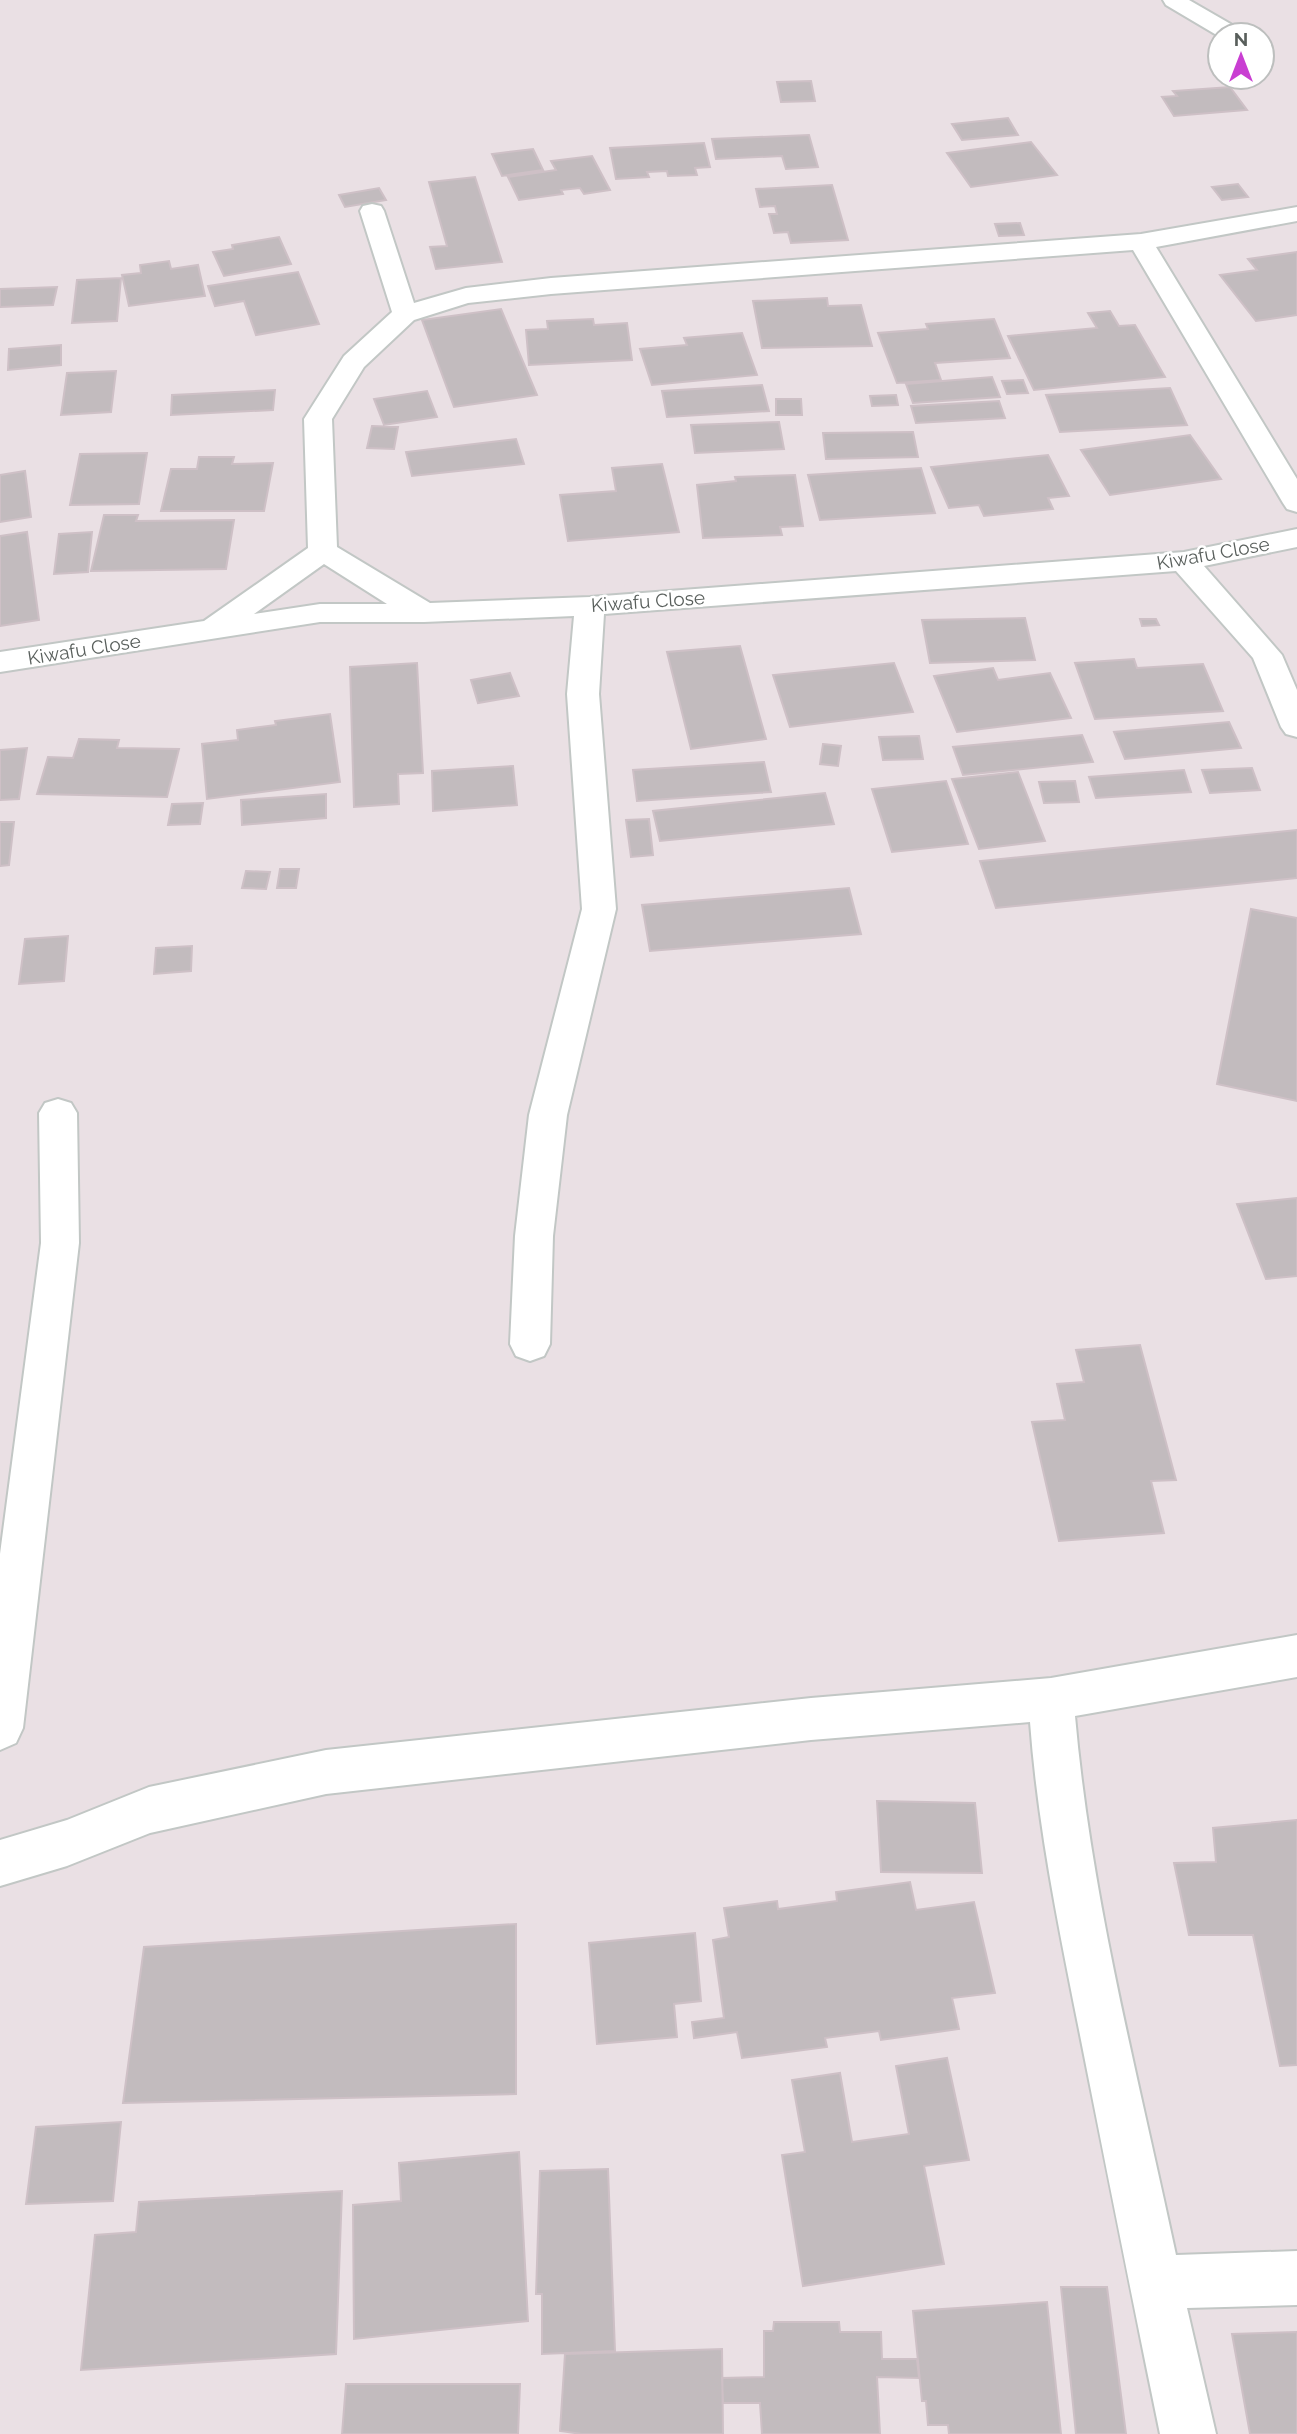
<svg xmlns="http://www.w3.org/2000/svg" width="1297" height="2434" viewBox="0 0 1297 2434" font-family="Raleway,sans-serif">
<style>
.building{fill:#c2bbbe;stroke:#cec0c6;stroke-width:2}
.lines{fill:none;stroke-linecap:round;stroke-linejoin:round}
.minor-casing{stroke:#c2c7c5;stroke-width:4}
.minor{fill:#fff;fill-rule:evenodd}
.labels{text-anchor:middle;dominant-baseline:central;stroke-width:5;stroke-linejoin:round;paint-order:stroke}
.far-street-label{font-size:19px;fill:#595f5c;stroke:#fff}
</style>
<rect width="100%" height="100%" fill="#eae0e4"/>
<!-- building -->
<path class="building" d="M 811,81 L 815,101 L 781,102 L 777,82 Z
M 1230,87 L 1247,110 L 1174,116 L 1162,97 L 1177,96 L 1173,91 Z
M 1008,118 L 1018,135 L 962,140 L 952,124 Z
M 809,135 L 818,167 L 786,169 L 782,156 L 716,159 L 712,139 Z
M 1031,142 L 1057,175 L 971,187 L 947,153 Z
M 704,143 L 710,167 L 695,168 L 697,175 L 668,176 L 667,171 L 647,172 L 649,177 L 616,179 L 610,148 Z
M 533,149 L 543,170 L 502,176 L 492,154 Z
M 592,156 L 610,190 L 584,194 L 580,188 L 561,190 L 563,194 L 519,200 L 508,177 L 556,170 L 551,161 Z
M 475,177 L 502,262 L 436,269 L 430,247 L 447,246 L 429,182 Z
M 1238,184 L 1248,197 L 1222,200 L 1212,187 Z
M 832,185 L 848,240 L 791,243 L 788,232 L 774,233 L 769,214 L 777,214 L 775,206 L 760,207 L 756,189 Z
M 379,188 L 386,200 L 345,207 L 339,195 Z
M 1020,223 L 1024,235 L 999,236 L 995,224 Z
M 279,237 L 291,264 L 224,276 L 213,252 L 233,249 L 232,245 Z
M 1297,252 L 1297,315 L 1256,321 L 1220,275 L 1257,270 L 1248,259 Z
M 169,261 L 171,269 L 198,265 L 205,296 L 129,306 L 122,275 L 141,273 L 140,265 Z
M 298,272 L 319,324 L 256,335 L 244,301 L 215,306 L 208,286 Z
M 121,278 L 117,321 L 72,323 L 77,280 Z
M 57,287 L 53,305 L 0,307 L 0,289 Z
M 827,298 L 828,306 L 861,305 L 872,346 L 762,348 L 753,301 Z
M 501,309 L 537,395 L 454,407 L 422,320 Z
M 1110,311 L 1119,326 L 1135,325 L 1165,377 L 1034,390 L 1008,336 L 1097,328 L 1088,313 Z
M 593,319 L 594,325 L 627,323 L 632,360 L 529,365 L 526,330 L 548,329 L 547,321 Z
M 994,319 L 1010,358 L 935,363 L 941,380 L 897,383 L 878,333 L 928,329 L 926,324 Z
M 742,333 L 757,375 L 652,385 L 640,349 L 687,345 L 684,338 Z
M 61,345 L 61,365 L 8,370 L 9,349 Z
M 116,371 L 111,412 L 61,415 L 67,373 Z
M 992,377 L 1000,397 L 913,403 L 906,384 Z
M 1023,380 L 1028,393 L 1007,394 L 1002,381 Z
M 762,385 L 769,411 L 667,417 L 662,391 Z
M 1170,388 L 1187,425 L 1060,432 L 1046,395 Z
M 275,390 L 273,410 L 171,415 L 172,395 Z
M 427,391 L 437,417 L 384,425 L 374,399 Z
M 896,395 L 898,405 L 872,406 L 870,396 Z
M 776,399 L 801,399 L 802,415 L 776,415 Z
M 999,401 L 1005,418 L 916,423 L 911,406 Z
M 779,422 L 784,449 L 695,453 L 691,425 Z
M 372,426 L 398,427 L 394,449 L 367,448 Z
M 913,432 L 918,457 L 826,459 L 823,433 Z
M 1190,435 L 1221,479 L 1110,495 L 1081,450 Z
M 516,439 L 524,464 L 412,476 L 406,452 Z
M 147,453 L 139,504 L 70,505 L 80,454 Z
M 1048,455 L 1069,496 L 1048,498 L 1053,509 L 984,516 L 979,505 L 949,508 L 931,467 Z
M 199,457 L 234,457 L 232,464 L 273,463 L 264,511 L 161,511 L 171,469 L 197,469 Z
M 662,464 L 679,532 L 568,541 L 560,495 L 616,491 L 612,468 Z
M 921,468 L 935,513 L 820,520 L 808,475 Z
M 25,471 L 31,517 L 0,522 L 0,475 Z
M 795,475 L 803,526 L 780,527 L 782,535 L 703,538 L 697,485 L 736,481 L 735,477 Z
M 104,515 L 138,515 L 136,521 L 234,520 L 226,569 L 91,571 Z
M 27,532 L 39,620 L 0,626 L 0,536 Z
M 92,532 L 88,572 L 54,574 L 59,534 Z
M 1025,618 L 1035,660 L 930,663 L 922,620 Z
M 1140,619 L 1156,619 L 1159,625 L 1142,626 Z
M 740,646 L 766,739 L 691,749 L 667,652 Z
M 1134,659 L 1137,668 L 1203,664 L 1223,711 L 1095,719 L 1075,663 Z
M 417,663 L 423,773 L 398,774 L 399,804 L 354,807 L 350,667 Z
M 894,663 L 913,712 L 790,727 L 773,675 Z
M 993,668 L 998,680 L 1050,673 L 1071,718 L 957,732 L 934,676 Z
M 510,673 L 519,696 L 478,703 L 471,680 Z
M 330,714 L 340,782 L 207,799 L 202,744 L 238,740 L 237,730 L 276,725 L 275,721 Z
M 1229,722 L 1241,748 L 1125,759 L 1114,732 Z
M 1082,735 L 1093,762 L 963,775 L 953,747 Z
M 919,736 L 923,759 L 883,760 L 879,737 Z
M 79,739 L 119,740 L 117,748 L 179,749 L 167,797 L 37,794 L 48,757 L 73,758 Z
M 823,744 L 841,746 L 838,766 L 820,764 Z
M 27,748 L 19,799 L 0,800 L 0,750 Z
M 764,762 L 771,792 L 637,801 L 633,770 Z
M 513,766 L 517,805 L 433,811 L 432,771 Z
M 1252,768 L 1260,790 L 1210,793 L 1202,770 Z
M 1184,770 L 1191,792 L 1096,798 L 1089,777 Z
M 1018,772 L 1045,841 L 979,849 L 952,779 Z
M 946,781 L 968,844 L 892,852 L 872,789 Z
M 1075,781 L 1079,802 L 1044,803 L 1039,782 Z
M 825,793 L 834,824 L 660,841 L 653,811 Z
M 326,794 L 326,818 L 242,825 L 241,800 Z
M 203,803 L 200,824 L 168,825 L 172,804 Z
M 649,819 L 653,855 L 631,857 L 626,820 Z
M 0,822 L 14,822 L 9,865 L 0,866 Z
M 1297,830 L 1297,878 L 996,908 L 980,861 Z
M 280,869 L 299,869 L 296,888 L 277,888 Z
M 246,871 L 270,872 L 266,889 L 242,888 Z
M 849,888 L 861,934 L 650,951 L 642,905 Z
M 1251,909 L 1297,918 L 1297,1101 L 1217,1084 Z
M 68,936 L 64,981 L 19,984 L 25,939 Z
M 192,946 L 191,971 L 154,974 L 156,948 Z
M 1297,1198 L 1297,1276 L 1266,1279 L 1237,1204 Z
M 1140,1345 L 1176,1480 L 1151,1481 L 1164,1533 L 1059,1541 L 1032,1422 L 1065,1420 L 1057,1384 L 1084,1382 L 1076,1350 Z
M 877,1801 L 975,1803 L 982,1873 L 881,1872 Z
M 1297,1820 L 1297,2065 L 1280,2066 L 1253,1935 L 1189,1935 L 1174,1863 L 1216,1862 L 1213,1828 Z
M 910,1882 L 916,1910 L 974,1902 L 995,1993 L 952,1998 L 959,2029 L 881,2040 L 879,2031 L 825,2038 L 827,2047 L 742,2058 L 737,2032 L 694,2038 L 692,2022 L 724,2018 L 713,1940 L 729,1937 L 724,1908 L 777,1901 L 778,1909 L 837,1901 L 836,1892 Z
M 516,1924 L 516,2094 L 123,2103 L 144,1947 Z
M 695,1933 L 701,2001 L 674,2004 L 677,2037 L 597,2044 L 589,1943 Z
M 947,2058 L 969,2160 L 924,2166 L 944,2264 L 803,2286 L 782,2155 L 805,2152 L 792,2080 L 840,2073 L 852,2142 L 909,2134 L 896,2066 Z
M 121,2122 L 113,2201 L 26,2204 L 36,2127 Z
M 519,2152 L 528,2321 L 354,2339 L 353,2205 L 401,2201 L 399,2163 Z
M 608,2169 L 615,2351 L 542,2354 L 542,2294 L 536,2294 L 540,2171 Z
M 342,2191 L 336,2354 L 81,2370 L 95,2235 L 136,2232 L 139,2202 Z
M 1061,2287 L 1107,2287 L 1126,2434 L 1076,2434 Z
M 1047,2302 L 1061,2434 L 949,2434 L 948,2425 L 928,2425 L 926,2401 L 922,2401 L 913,2311 Z
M 774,2322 L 839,2322 L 840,2332 L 881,2332 L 882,2359 L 917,2359 L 919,2378 L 877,2377 L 880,2434 L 762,2434 L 760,2403 L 723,2403 L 722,2378 L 764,2377 L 764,2331 L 773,2331 Z
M 1297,2332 L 1297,2434 L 1250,2434 L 1232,2334 Z
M 722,2349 L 723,2434 L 582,2434 L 560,2431 L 565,2354 Z
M 346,2384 L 520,2384 L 518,2434 L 342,2434 Z"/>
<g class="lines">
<defs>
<path id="minor" d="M 1163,0 L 1189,0 L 1241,30 L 1244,35 L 1220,37 L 1166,5 Z
M 372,204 L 381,206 L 384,211 L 414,303 L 466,288 L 551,278 L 1141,234 L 1297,207 L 1297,221 L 1156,247 L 1297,479 L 1297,512 L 1287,509 L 1283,503 L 1133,250 L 551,294 L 468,303 L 414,320 L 364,367 L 332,419 L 337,547 L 430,603 L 590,597 L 1184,552 L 1297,529 L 1297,547 L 1204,566 L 1282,655 L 1297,690 L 1297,737 L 1286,734 L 1281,727 L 1253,658 L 1176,571 L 604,614 L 599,694 L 616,909 L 567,1115 L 553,1236 L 550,1344 L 544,1356 L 530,1361 L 516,1356 L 510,1344 L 515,1236 L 529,1115 L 582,909 L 567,694 L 574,616 L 424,622 L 320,622 L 0,672 L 0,652 L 204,621 L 308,548 L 304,419 L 344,356 L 392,312 L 360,211 L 363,206 ZM 324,564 L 387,604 L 320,604 L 254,614 Z
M 58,1099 L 71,1103 L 77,1113 L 79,1243 L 23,1728 L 16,1743 L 0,1750 L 0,1554 L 41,1243 L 39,1113 L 45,1103 Z
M 1297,1635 L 1297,1677 L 1075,1716 C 1091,1898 1138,2076 1176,2255 L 1297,2251 L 1297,2305 L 1187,2308 L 1216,2434 L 1160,2434 C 1133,2303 1107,2172 1081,2040 C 1060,1934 1038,1830 1030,1722 L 811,1740 L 326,1794 L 150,1833 L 67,1866 L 0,1886 L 0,1840 L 67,1820 L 149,1787 L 326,1750 L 811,1698 L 1051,1678 Z"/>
</defs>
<!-- minor casing -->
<use href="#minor" class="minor-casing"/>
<!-- minor -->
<use href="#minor" class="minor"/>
</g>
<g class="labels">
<!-- far-street labels -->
<g class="far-street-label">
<text transform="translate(1213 553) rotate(-10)">Kiwafu Close</text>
<text transform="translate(648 601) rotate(-4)">Kiwafu Close</text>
<text transform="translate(84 649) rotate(-9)">Kiwafu Close</text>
</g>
</g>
<!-- north arrow -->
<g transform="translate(1241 56)"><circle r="33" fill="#ffffff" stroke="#bdbfbe" stroke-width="2"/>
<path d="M0-5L12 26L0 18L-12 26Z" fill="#c93ed2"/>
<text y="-10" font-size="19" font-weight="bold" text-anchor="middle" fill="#595f5c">N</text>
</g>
</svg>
